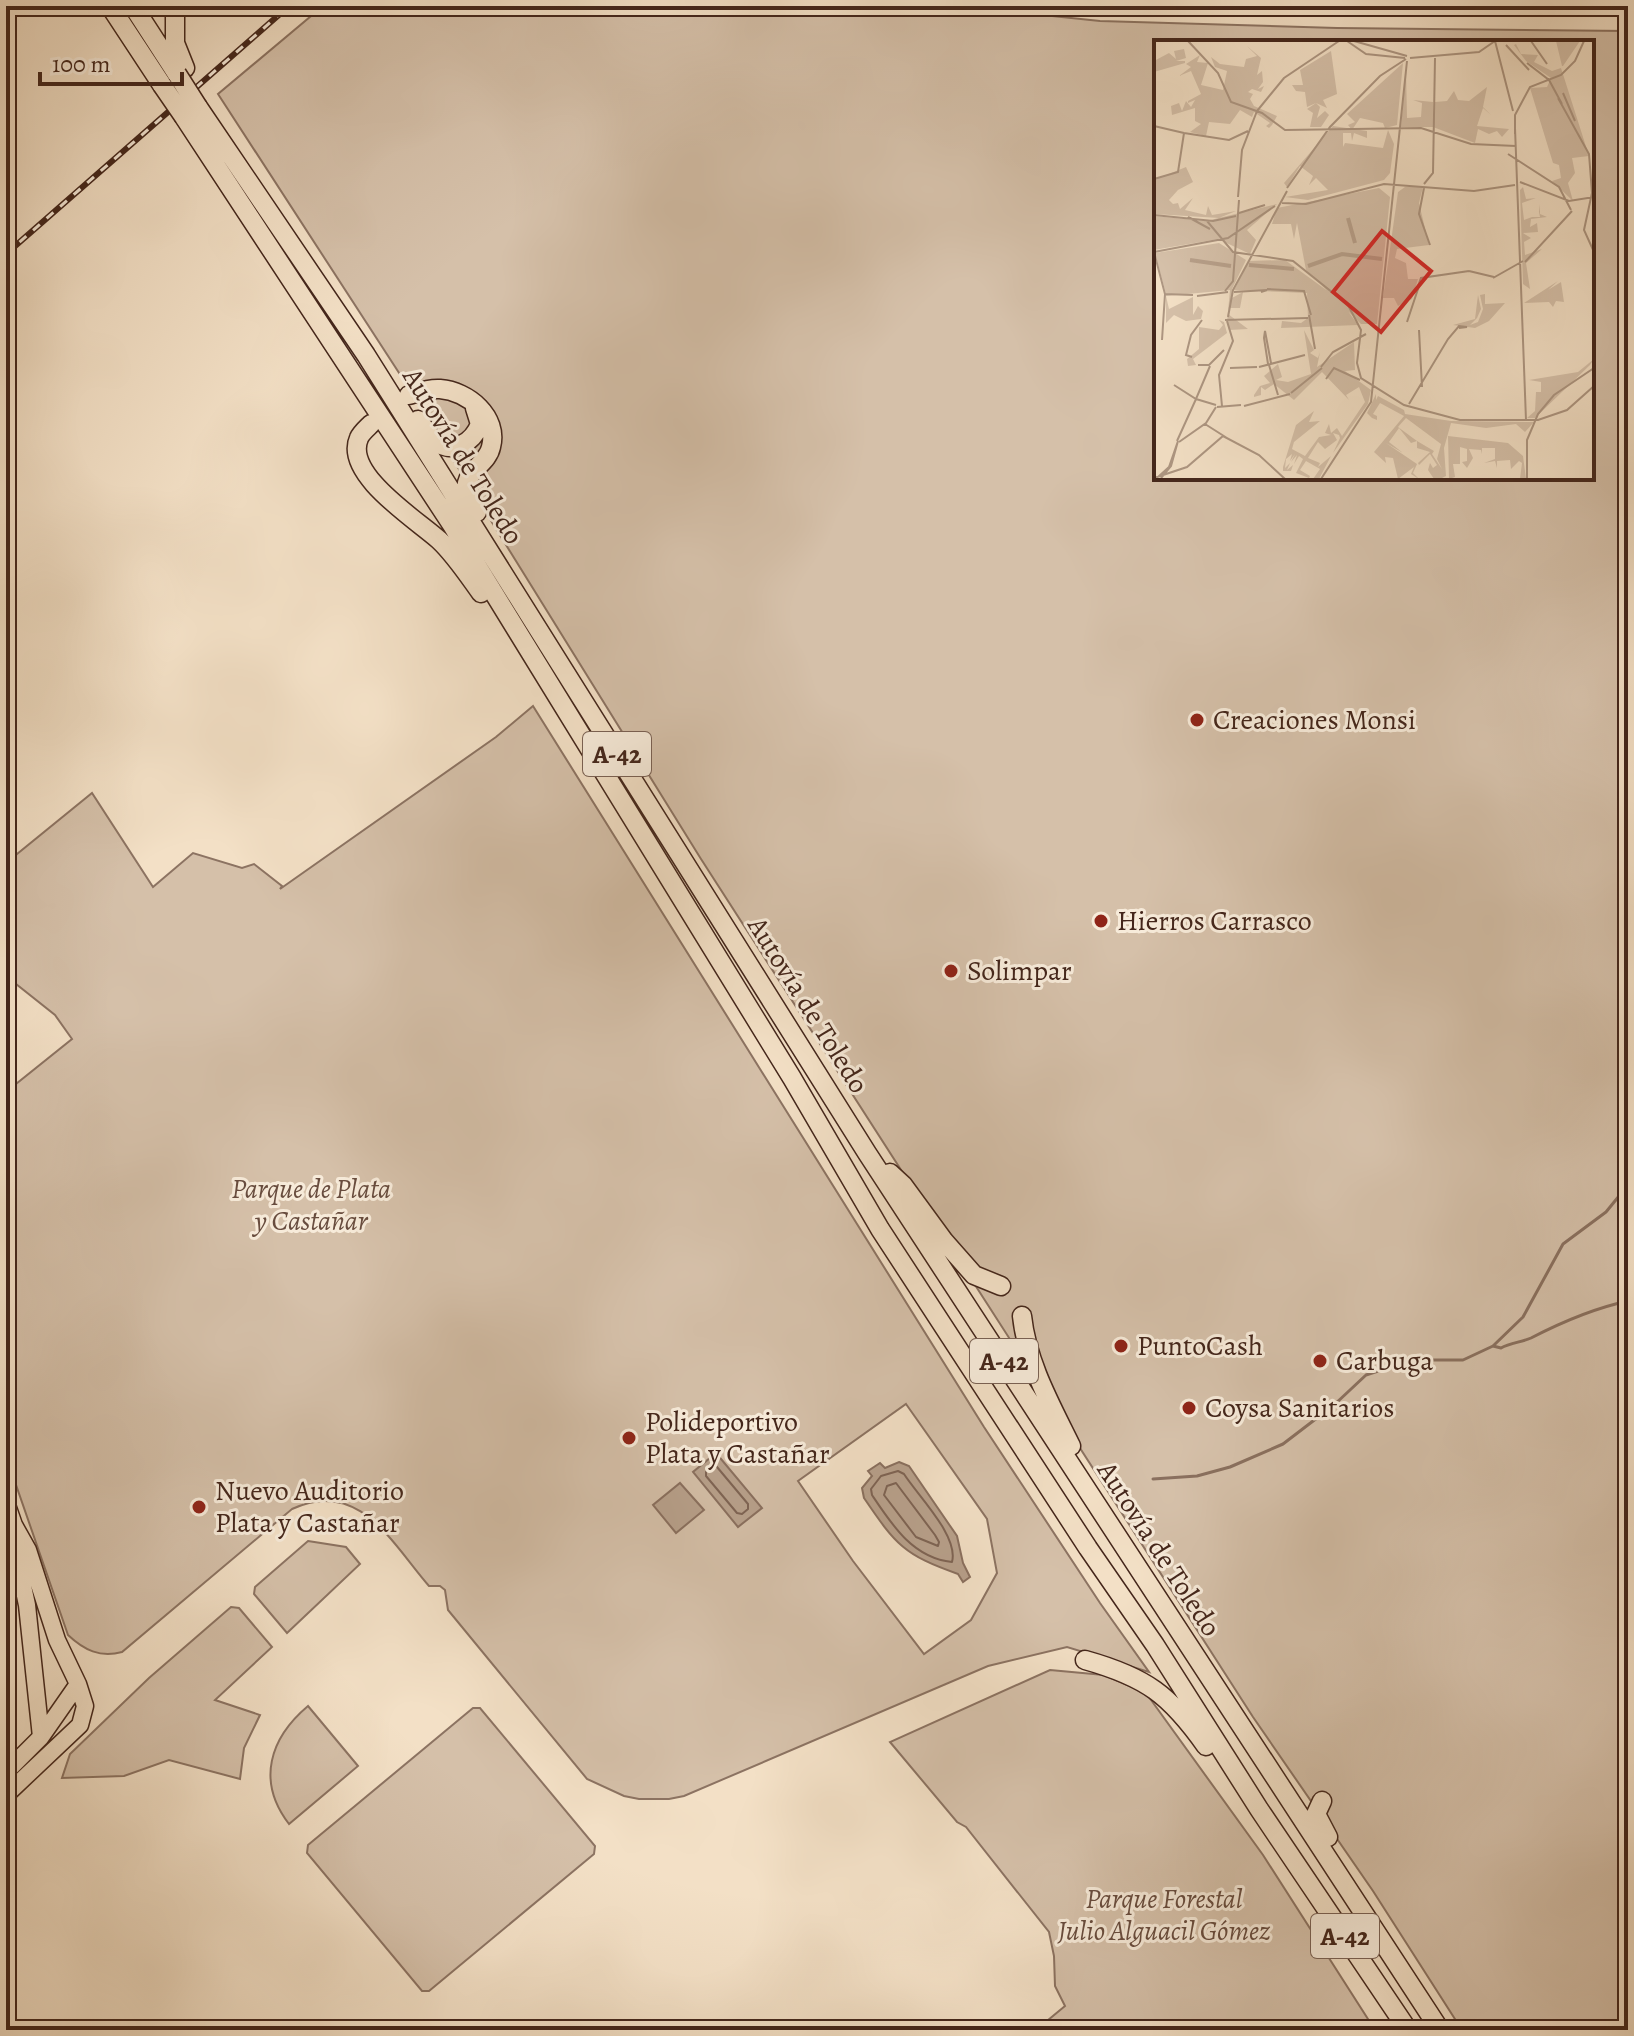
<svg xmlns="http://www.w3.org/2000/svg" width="1634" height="2036" viewBox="0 0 1634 2036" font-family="Alegreya,serif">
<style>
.green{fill:#d5c0a9;stroke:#8c7362;stroke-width:2;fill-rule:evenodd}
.water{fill:#b8a18c;stroke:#8a705f;stroke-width:2}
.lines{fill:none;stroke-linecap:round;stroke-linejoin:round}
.shore{stroke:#7e6454;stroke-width:2}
.stream{stroke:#8a705f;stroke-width:3}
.major-casing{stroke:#44261b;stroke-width:19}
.highway-casing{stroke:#44261b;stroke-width:21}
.major{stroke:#f3e0c6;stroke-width:16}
.highway{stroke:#f3e0c6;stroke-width:18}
.rail-casing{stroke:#44261b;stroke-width:6}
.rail{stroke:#f7ebda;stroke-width:3;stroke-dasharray:9;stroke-linecap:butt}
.highway-bridge-casing{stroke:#44261b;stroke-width:21;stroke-linecap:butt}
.highway-bridge{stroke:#f3e0c6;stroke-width:18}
.poi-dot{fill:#8f2418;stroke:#f7ebda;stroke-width:3}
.labels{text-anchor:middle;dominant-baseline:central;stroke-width:6;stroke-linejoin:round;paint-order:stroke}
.shield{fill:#f7ebda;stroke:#7a6154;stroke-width:2}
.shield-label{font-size:26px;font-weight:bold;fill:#44261b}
.street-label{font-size:28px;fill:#44261b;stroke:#f7ebda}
.poi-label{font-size:28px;fill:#44261b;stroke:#f7ebda;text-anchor:start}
.park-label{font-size:28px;font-style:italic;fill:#684c3e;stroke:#f7ebda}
.inset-river{fill:none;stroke:#b8a18c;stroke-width:4}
.inset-road{fill:none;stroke:#ad9682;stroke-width:2}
.view{fill:#d62828;fill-opacity:0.15;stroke:#d62828;stroke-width:4}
.inset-edge{fill:none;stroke:#44261b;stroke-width:4}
</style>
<rect width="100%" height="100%" fill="#f3e0c6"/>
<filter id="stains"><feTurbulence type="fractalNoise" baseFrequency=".0025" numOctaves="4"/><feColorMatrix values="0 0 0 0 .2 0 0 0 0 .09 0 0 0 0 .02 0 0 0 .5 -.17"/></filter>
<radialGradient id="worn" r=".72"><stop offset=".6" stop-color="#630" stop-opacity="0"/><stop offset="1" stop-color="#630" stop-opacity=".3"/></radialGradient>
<!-- green -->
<path class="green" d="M 323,6 L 956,6 L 1100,21 L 1337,28 L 1628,31 L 1628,2030 L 1462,2030 L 1373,1891 L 1253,1717 L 701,859 L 403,379 L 218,94 ZM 1156,42 L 1592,42 L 1592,478 L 1156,478 Z
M 533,706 L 984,1427 L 1100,1603 L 1149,1672 L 1067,1647 L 988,1666 L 684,1796 L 669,1799 L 639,1799 L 624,1796 L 587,1779 L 448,1610 L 445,1590 L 440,1586 L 429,1586 C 391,1542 359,1478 292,1509 L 122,1652 C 100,1658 84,1650 68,1635 L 6,1456 L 6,1092 L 72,1039 L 55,1015 L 6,976 L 6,863 L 92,793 L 153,887 L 193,853 L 242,868 L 254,864 L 282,886 L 280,889 L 496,737 ZM 906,1404 L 987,1519 L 997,1573 L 971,1620 L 924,1654 L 853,1561 L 798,1481 Z
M 308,1541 L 346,1547 L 360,1564 L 287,1633 L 254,1594 L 255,1587 Z
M 231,1607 L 239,1608 L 272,1647 L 215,1700 L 260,1715 L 244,1748 L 240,1779 L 169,1760 L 124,1776 L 62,1778 L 70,1754 L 149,1678 Z
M 1050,1670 L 1104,1675 L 1146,1693 L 1263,1855 L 1375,2030 L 1036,2030 L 1065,2006 L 1055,1986 L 1054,1956 L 1049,1932 L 966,1827 L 957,1822 L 890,1742 Z
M 308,1706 L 358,1766 L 289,1824 C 256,1781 270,1738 308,1706 Z
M 473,1708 L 480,1708 L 595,1846 L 594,1854 L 429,1991 L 422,1991 L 307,1853 L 308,1845 Z"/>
<!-- water -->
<path class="water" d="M 716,1453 L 762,1508 L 738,1527 L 693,1472 Z
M 899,1462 L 909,1466 L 957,1536 L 963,1563 L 970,1577 L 963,1582 L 958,1574 C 904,1555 896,1545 864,1498 L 862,1488 L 872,1476 L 868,1471 L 880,1463 L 885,1468 Z
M 680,1483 L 704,1510 L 676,1533 L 653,1505 Z"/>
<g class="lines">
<!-- shore -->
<path class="shore" d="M 713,1466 L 717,1467 L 748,1504 L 748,1509 L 742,1514 L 737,1513 L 706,1476 L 706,1472 Z
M 898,1471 L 904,1474 C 918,1496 959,1536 952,1562 C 913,1558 892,1525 872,1495 L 871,1489 L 881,1476 Z
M 896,1483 L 935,1535 L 939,1542 L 938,1546 L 916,1537 L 884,1495 L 887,1486 Z"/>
<!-- stream -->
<path class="stream" d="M 1493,1346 L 1501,1348 C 1510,1343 1522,1342 1531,1338 C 1560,1323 1595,1308 1628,1301
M 1153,1479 L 1197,1476 L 1230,1467 L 1283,1444 L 1334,1405 L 1366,1375 L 1412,1360 L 1463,1360 L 1493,1346 L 1523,1317 L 1563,1244 L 1606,1212 L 1628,1185"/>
<defs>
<path id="major" d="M 6,1502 L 14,1525 L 16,1553 L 27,1605 L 41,1737
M 6,1772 L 41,1737 L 78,1684
M 6,1795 L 80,1725 L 85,1706 L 78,1684 L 57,1640 L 28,1550 L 14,1525"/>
<path id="highway" d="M 110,6 L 162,85
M 133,6 L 177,74
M 175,6 L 175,43 L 185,68
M 198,107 L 366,355 L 867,1153 L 1440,2030
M 184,117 L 452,525 L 792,1078 L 880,1229 L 1088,1548 L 1155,1645 L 1259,1809 L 1408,2030
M 409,395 C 419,392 429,388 440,389 C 468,391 499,417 491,447 C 488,462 470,469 467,483 C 465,492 474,504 477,512
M 418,420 C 423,426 428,434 434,440 C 453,456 473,442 480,424 L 475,408
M 371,424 C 367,428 361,433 359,438 C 343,474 417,520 439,540 C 455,555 468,575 481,593
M 890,1173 L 903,1185 L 944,1241 L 974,1275 L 1001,1286
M 1022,1316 C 1027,1363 1051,1405 1071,1446
M 1085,1660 C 1146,1677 1170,1695 1206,1746
M 1322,1801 L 1316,1814 L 1328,1837"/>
</defs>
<!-- major casing -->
<use href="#major" class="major-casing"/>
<!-- highway casing -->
<use href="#highway" class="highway-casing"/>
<!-- major -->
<use href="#major" class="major"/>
<!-- highway -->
<use href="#highway" class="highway"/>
<defs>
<path id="rail" d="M 6,254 L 289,6"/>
</defs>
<!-- rail casing -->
<use href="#rail" class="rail-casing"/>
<!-- rail -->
<use href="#rail" class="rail"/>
<defs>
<path id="highway-bridge" d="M 177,74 L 198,107
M 162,85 L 184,117"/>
</defs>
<!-- highway-bridge casing -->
<use href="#highway-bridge" class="highway-bridge-casing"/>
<!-- highway-bridge -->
<use href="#highway-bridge" class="highway-bridge"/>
</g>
<!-- markers -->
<g class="poi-dot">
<circle cx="1197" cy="720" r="8"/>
<circle cx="1101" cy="921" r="8"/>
<circle cx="951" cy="971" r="8"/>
<circle cx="1121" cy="1346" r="8"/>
<circle cx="1320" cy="1361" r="8"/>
<circle cx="1189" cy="1408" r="8"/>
<circle cx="629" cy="1438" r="8"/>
<circle cx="199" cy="1507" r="8"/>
</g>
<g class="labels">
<!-- shield labels -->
<g class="shield">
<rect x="583" y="732" width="68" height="44" rx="6"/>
<rect x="970" y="1339" width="68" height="44" rx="6"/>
<rect x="1311" y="1914" width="68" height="44" rx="6"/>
</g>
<g class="shield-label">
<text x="617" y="754">A-42</text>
<text x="1004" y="1361">A-42</text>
<text x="1345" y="1936">A-42</text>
</g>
<!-- street labels -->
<g class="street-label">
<text transform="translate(463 456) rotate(58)">Autovía de Toledo</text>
<text transform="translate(808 1005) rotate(58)">Autovía de Toledo</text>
<text transform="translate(1159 1549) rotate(57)">Autovía de Toledo</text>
</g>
<!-- poi labels -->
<g class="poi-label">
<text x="1213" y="720">Creaciones Monsi</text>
<text x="1117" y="921">Hierros Carrasco</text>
<text x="967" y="971">Solimpar</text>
<text x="1137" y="1346">PuntoCash</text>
<text x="1336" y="1361">Carbuga</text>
<text x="1205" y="1408">Coysa Sanitarios</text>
<text x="645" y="1422">Polideportivo<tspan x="645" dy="32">Plata y Castañar</tspan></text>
<text x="215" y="1491">Nuevo Auditorio<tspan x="215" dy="32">Plata y Castañar</tspan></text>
</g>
<!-- park labels -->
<g class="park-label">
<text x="311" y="1189">Parque de Plata<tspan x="311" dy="32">y Castañar</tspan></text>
<text x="1164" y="1899">Parque Forestal<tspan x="1164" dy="32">Julio Alguacil Gómez</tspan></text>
</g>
</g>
<!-- overview -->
<g transform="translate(1154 40)">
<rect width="440" height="440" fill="#f3e0c6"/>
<path d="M 402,1 L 426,1 L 409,26 L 408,26 ZM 362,4 L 367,14 L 384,15 L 380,22 L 398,31 L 407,28 L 435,116 L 418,118 L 421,133 L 414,143 L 419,161 L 398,141 L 407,138 L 405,125 L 399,123 L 376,48 L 393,47 L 397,38 L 372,21 L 360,5 ZM 93,6 L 107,18 L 103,35 L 108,31 L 109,42 L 104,49 L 110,46 L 107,52 L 98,49 L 94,52 L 99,54 L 96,59 L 100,66 L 123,76 L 118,85 L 115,88 L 112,86 L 116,83 L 100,72 L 98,77 L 86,70 L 76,84 L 55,82 L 52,96 L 36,92 L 47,84 L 41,81 L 41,68 L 18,75 L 17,66 L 25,63 L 28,71 L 32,61 L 37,67 L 41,60 L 34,63 L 34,61 L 47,54 L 37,31 L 25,36 L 37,27 L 32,24 L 46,15 L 43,22 L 54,23 L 47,45 L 69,50 L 73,31 L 61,27 L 57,17 L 66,24 L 90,27 L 92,19 L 103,16 ZM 30,9 L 32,18 L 22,21 L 31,21 L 31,23 L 0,32 L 0,21 L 15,13 L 22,19 L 20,11 ZM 177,11 L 183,54 L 169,60 L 173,68 L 162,63 L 166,67 L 163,78 L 171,71 L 175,75 L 167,87 L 156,87 L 159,73 L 153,69 L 162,63 L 153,67 L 151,52 L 142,51 L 138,45 L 149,45 L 146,30 ZM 249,23 L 243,85 L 231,88 L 229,83 L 206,78 L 198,90 L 194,85 L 201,82 L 193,74 ZM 252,30 L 253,78 L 267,77 L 268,63 L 259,60 L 279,62 L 279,87 L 281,62 L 293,61 L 300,51 L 304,60 L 315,61 L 333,47 L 329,67 L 337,75 L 329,68 L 323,86 L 355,89 L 348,97 L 343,91 L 335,94 L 324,89 L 321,103 L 279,87 L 247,87 ZM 179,86 L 213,91 L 213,98 L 200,93 L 198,101 L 197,93 L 189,93 L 189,107 L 191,103 L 229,108 L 234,90 L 240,104 L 236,133 L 230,140 L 154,160 L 131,157 L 174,150 L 162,138 L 155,145 L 159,136 L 146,126 L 133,147 L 130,143 ZM 32,127 L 39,142 L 24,150 L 15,160 L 19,164 L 24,163 L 26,169 L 39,158 L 31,170 L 52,175 L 54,166 L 58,175 L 82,171 L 65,178 L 0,174 L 0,140 ZM 251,147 L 269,147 L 265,163 L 275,205 L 243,209 L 241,218 L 252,223 L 254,239 L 264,239 L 258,259 L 244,266 L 240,258 L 229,258 L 244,152 ZM 369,147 L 372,159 L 382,158 L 368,163 L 370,180 L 378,177 L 386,177 L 385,172 L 386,164 L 386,174 L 393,177 L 377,179 L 376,187 L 383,183 L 384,192 L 369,193 L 377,198 L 370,202 L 371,215 L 388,209 L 372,223 L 376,249 L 369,244 L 366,150 ZM 225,148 L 236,157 L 223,284 L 207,284 L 152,230 L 143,183 L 140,199 L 137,184 L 118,184 L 123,168 ZM 123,164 L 93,190 L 102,200 L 96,214 L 64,199 L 0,210 L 0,176 L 52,181 ZM 65,203 L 92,220 L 78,249 L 78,258 L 89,252 L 86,268 L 75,268 L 74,274 L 94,289 L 75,290 L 73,282 L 76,250 L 12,256 L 15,269 L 39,257 L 39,275 L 44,266 L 49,271 L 47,279 L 32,281 L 20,275 L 12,283 L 12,254 L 1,213 ZM 131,220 L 186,260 L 204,285 L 127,288 L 128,281 L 147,283 L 154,278 L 153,253 L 80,250 L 95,221 ZM 404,241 L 394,250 L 407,242 L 410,262 L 402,261 L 399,267 L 395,262 L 370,263 ZM 331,254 L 331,264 L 351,263 L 335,281 L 321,288 L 299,285 L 321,279 L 324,255 L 327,269 L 323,278 L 316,285 L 324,282 L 329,269 L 326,255 ZM 65,280 L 70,282 L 73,293 L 39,319 L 42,325 L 34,326 L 33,319 L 45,309 L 45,287 L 65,290 L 69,285 ZM 150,290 L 160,310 L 156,313 L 164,318 L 166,312 L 163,327 L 200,302 L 201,330 L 191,331 L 217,350 L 214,364 L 179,413 L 186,398 L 185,395 L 179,393 L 183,400 L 171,409 L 164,402 L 154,418 L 166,423 L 164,427 L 177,416 L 165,439 L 159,439 L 166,429 L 152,421 L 146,430 L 156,436 L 155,438 L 142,433 L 149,419 L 145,416 L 140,424 L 143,415 L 137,422 L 141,414 L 136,421 L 138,414 L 132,419 L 131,428 L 136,423 L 133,430 L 139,425 L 137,431 L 129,431 L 129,427 L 142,385 L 160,371 L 155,382 L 166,381 L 140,402 L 138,409 L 151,416 L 165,397 L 177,395 L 171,393 L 175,384 L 177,393 L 183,388 L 188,396 L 211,362 L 205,347 L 192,355 L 195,360 L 168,332 L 140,360 L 120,344 L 111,350 L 107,347 L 107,355 L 100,357 L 100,355 L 106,346 L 116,343 L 110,336 L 124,324 L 128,337 L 122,340 L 134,342 L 157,334 ZM 440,319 L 436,325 L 381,378 L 373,378 L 381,371 L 382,352 L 387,352 L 387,342 L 375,340 L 424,332 ZM 222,354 L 222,360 L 224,356 L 250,370 L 251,374 L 297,381 L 380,382 L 371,392 L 362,384 L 332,388 L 297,383 L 290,408 L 292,436 L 288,438 L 292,439 L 280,439 L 274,430 L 276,423 L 279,428 L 283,425 L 276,414 L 265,425 L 272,439 L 264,423 L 276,412 L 263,408 L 263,401 L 280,411 L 278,414 L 288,429 L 283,419 L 287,404 L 252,378 L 244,387 L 263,401 L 257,403 L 245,388 L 235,402 L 249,413 L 232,403 L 263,424 L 259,433 L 265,439 L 257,434 L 260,427 L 244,439 L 239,418 L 231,417 L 232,423 L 220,412 L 250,376 L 226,363 L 219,374 L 223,376 L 223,380 L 218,378 L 213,373 ZM 294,396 L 354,403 L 369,416 L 372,439 L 366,439 L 368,423 L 365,421 L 357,429 L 356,420 L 343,421 L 343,428 L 341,421 L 330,423 L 341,419 L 341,408 L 328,408 L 328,414 L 327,410 L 315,409 L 319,418 L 313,428 L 308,422 L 313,421 L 313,409 L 306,407 L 306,424 L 299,424 L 301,437 L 295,439 Z" fill="#d5c0a9"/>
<path class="inset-river" d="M 194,178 L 201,203M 36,220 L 77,226M 95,225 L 140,229M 154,226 L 188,214 L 228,219"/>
<path class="inset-road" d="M 34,1 L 64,33 L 77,62 L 108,73 L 131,90 L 267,88 L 317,104 L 362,106M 193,1 L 212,14 L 251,18M 200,1 L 253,16M 341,1 L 359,71M 377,1 L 393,24M 352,5 L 375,30M 256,18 L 325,12 L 341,1M 373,23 L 395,40 L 408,64M 409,53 L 421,81M 404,58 L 435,114 L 438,153 L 430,190 L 440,212M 103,71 L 130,38 L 185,1M 0,86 L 30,93M 361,88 L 372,380M 30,93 L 75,100 L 94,91M 361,94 L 361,75 L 376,47 L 407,35 L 421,21 L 430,1M 354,114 L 405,147 L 417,170M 0,139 L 24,132 L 30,93M 366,142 L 415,161 L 440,157M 270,144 L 279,133 L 281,18M 133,148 L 176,87 L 226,36 L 252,19M 270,148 L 265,174 L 276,205M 84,157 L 88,110 L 103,71M 128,163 L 152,164 L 230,144 L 320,151 L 361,145M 85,173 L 111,165M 0,175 L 59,181 L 82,176M 34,177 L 56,189M 53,181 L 79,212 L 139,221 L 194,265 L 207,290 L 203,323 L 207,338 L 250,365 L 306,380 L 384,380 L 413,370 L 440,346M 0,212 L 11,254 L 8,300M 0,212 L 74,198 L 121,166M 371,222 L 418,171M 315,231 L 340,237M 339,238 L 369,221M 264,246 L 267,238 L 315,231M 113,249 L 150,251 L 157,275M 71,251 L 79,241 L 85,160M 80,252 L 113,250 L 107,252M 10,254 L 39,255M 43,256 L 74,252M 155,275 L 161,309M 74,277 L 79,250 L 133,151M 71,280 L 154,278M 253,282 L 266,243M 265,290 L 268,347M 38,317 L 32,315 L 37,295 L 48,280M 114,324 L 110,298 L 111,291 L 117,323M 44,325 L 55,325 L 70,310M 115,325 L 124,355M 105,327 L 151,315M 167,327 L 179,312 L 212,294M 76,328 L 103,327M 172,339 L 180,328 L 206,340M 20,345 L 42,359 L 56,326M 137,353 L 168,328M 255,364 L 294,299 L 305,286 L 313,287 L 305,288M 68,366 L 65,335 L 79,301 L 73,281M 90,366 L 136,354M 63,367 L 87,365M 51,384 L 73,398M 23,401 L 42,359 L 62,365M 25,402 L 52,383 L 62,367M 4,437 L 15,427 L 24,401 L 17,426 L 7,438M 0,438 L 33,427 L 69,396 L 105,415 L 131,439M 167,439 L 217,362 L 253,21M 373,439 L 373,400 L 384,374 L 400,355 L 440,328"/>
<path class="view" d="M 228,191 L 277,231 L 227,292 L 179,252 Z"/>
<rect width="440" height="440" class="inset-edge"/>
</g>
<!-- margin -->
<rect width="1634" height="2036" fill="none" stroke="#f3e0c6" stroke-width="32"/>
<rect x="8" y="8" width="1618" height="2020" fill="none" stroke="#44261b" stroke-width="4"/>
<rect x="16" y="16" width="1602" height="2004" fill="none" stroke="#44261b" stroke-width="2"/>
<!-- scale -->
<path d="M40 72v12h142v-12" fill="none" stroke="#44261b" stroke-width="4"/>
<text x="52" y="72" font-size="24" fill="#44261b" stroke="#f7ebda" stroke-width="6" paint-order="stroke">100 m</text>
<rect width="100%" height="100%" filter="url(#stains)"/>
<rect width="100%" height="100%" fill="url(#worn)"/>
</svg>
